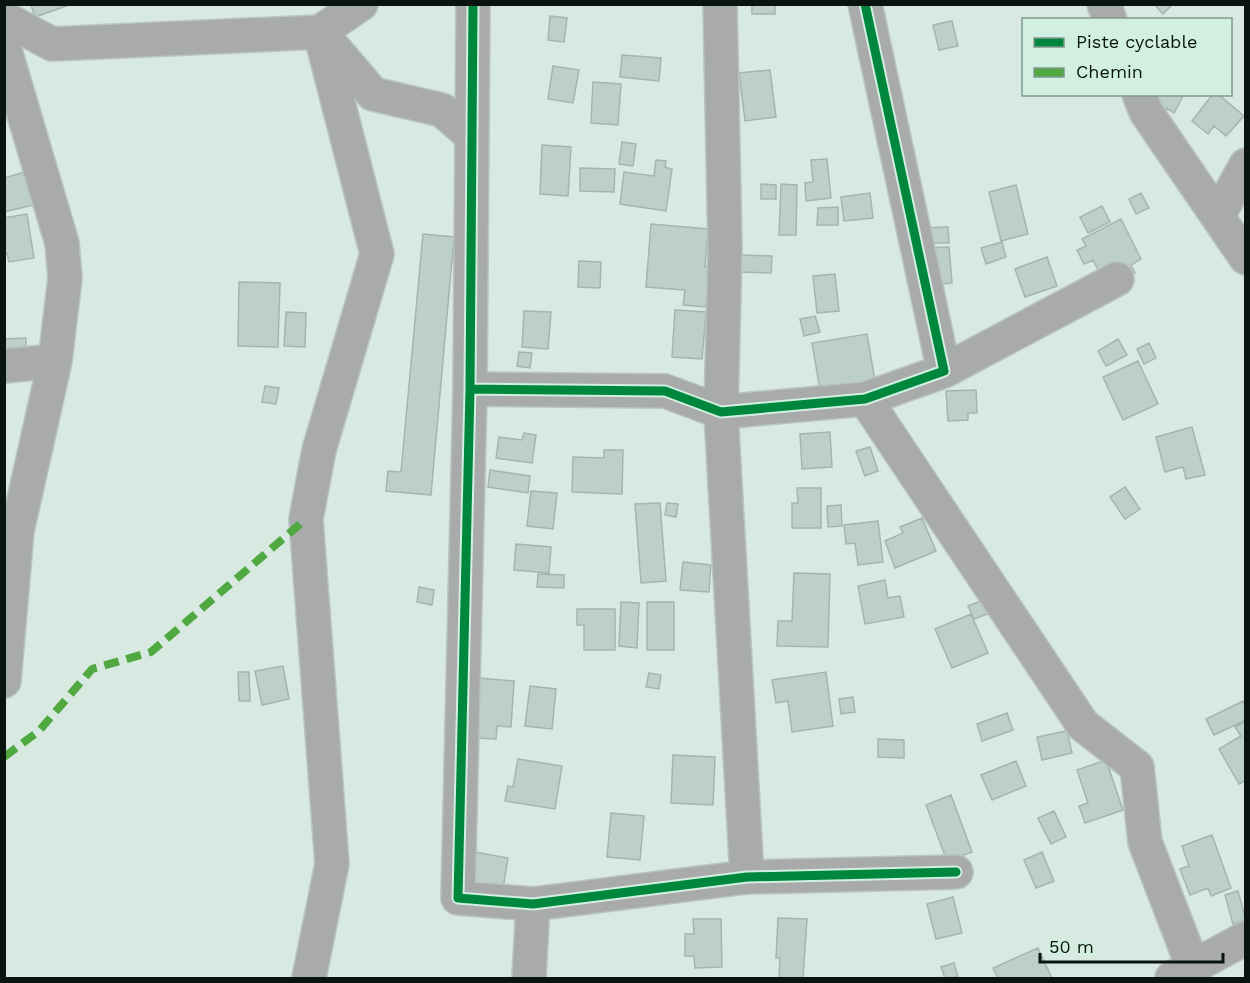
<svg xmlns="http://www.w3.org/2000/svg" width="1250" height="983" viewBox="0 0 1250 983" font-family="'Work Sans',sans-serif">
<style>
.building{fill:#bdd0c7;stroke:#a6b4ae;stroke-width:1.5}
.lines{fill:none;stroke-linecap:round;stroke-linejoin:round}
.minor-casing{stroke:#b9c5bf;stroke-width:36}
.minor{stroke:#a9aaaa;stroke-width:33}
.quiet{stroke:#50a841;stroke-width:8;stroke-dasharray:15 8;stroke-linecap:butt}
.cycleway-casing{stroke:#d1f0e1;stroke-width:13}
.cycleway{stroke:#00873e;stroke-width:9}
</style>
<rect width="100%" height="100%" fill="#d8e9e1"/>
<!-- building -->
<path class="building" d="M 33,4 L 72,4 L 35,17 L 31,5 Z
M 752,4 L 775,4 L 775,14 L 752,14 Z
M 1154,4 L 1173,4 L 1163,14 Z
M 550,16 L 567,18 L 564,42 L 548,40 Z
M 952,21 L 958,46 L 939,50 L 933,25 Z
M 622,55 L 661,58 L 659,81 L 620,77 Z
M 553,66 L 579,70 L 573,103 L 548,99 Z
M 770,70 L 776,117 L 745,121 L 739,73 Z
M 593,82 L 621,84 L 618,125 L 591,123 Z
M 1147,94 L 1184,94 L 1174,113 L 1166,108 L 1160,118 Z
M 1213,94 L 1218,94 L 1244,116 L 1226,136 L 1214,126 L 1208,134 L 1192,121 Z
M 622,142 L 636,144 L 633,166 L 619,164 Z
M 542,145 L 571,147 L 568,196 L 540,194 Z
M 827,159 L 831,198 L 806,201 L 805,183 L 813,182 L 811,160 Z
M 656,160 L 666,161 L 665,167 L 672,169 L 666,211 L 620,204 L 624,172 L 654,176 Z
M 580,168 L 615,169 L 614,192 L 580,191 Z
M 25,172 L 33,205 L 4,212 L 4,178 Z
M 761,184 L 776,185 L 776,199 L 761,199 Z
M 781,184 L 797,185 L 796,235 L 779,235 Z
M 1016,185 L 1028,234 L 1001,241 L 989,192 Z
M 870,193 L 873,218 L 844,221 L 841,197 Z
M 1141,193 L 1149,208 L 1136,214 L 1129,199 Z
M 1102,206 L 1110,222 L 1088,233 L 1080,217 Z
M 838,207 L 838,225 L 817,225 L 818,208 Z
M 27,214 L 34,258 L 9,262 L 7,253 L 4,253 L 4,218 Z
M 1121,219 L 1141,259 L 1131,265 L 1135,273 L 1120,281 L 1103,279 L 1093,260 L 1084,264 L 1077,250 L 1086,246 L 1082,239 Z
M 651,224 L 708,229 L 705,267 L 709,267 L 706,307 L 683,305 L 685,290 L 646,287 Z
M 948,227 L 949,243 L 923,243 L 922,228 Z
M 423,234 L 454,237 L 431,495 L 386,491 L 388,471 L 401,472 Z
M 1002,242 L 1006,257 L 986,264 L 981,248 Z
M 949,247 L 952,283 L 929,285 L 926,248 Z
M 739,255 L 772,256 L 771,273 L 739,272 Z
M 1047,257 L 1057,286 L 1025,297 L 1015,269 Z
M 579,261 L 601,262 L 600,288 L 578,287 Z
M 835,274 L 839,311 L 817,313 L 813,276 Z
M 239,282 L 280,283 L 278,347 L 238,346 Z
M 675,310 L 706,312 L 702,359 L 672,357 Z
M 524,311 L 551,312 L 548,349 L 522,347 Z
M 286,312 L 306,313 L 305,347 L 284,346 Z
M 815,316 L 820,332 L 804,336 L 800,319 Z
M 867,334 L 876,387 L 821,396 L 812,343 Z
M 26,338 L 26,366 L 4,367 L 4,339 Z
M 1118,339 L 1127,355 L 1106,366 L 1098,351 Z
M 1149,343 L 1156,358 L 1144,364 L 1137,349 Z
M 519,352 L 532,353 L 530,368 L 517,366 Z
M 1138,361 L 1158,404 L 1123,420 L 1103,377 Z
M 265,386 L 279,388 L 276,404 L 262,402 Z
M 976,390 L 977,413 L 968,413 L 968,420 L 948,421 L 946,391 Z
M 1192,427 L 1205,475 L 1186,479 L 1183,467 L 1165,472 L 1156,437 Z
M 830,432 L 832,467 L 802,469 L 800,434 Z
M 524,433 L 536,435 L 532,463 L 496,458 L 499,437 L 522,440 Z
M 870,447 L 878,471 L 865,476 L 856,451 Z
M 604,450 L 623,450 L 622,494 L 572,492 L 573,457 L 604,458 Z
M 490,470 L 530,476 L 528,493 L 488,487 Z
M 1125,487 L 1140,509 L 1125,519 L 1110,497 Z
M 797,488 L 821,488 L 821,528 L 792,528 L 792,503 L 798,503 Z
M 531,491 L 557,493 L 553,529 L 527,526 Z
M 660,503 L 666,581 L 641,583 L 635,504 Z
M 667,503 L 678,504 L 676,517 L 665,515 Z
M 841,505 L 842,526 L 828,527 L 827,506 Z
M 922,518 L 936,551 L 895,568 L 885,541 L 903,533 L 900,527 Z
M 878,521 L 883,562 L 858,565 L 855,543 L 846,544 L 844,525 Z
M 516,544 L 551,547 L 549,573 L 514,570 Z
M 683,562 L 711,565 L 709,592 L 680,590 Z
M 794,573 L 830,574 L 828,647 L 777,646 L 778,621 L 792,621 Z
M 538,574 L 564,575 L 564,588 L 537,587 Z
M 885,580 L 888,598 L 900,596 L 904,617 L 865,624 L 858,586 Z
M 419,587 L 434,590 L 432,605 L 417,602 Z
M 981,601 L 987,614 L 974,619 L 968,606 Z
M 621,602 L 639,603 L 637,648 L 619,646 Z
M 647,602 L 674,602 L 674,650 L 647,650 Z
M 577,609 L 615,609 L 615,650 L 584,650 L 584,625 L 577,625 Z
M 971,614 L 988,653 L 952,668 L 935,629 Z
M 283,666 L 289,699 L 262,705 L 255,671 Z
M 238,672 L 249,672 L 250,701 L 239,701 Z
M 826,672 L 833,726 L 792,732 L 788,701 L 776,703 L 772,680 Z
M 649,673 L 661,675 L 659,689 L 646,687 Z
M 479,678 L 514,681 L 511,727 L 497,726 L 496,739 L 475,738 Z
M 530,686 L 556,689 L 552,729 L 525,726 Z
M 853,697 L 855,712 L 841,714 L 839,699 Z
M 1243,701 L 1246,706 L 1246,720 L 1214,735 L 1206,719 Z
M 1007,713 L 1013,730 L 982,741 L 977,724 Z
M 1246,721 L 1246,780 L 1239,784 L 1219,749 L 1241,736 L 1235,727 Z
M 1067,731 L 1072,753 L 1042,760 L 1037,737 Z
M 878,739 L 904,740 L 904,758 L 878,757 Z
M 673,755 L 715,757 L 713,805 L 671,803 Z
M 518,759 L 562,766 L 555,809 L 505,801 L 508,786 L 513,787 Z
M 1106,760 L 1123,810 L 1085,823 L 1079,806 L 1088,803 L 1077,770 Z
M 1016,761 L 1026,786 L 992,800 L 981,775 Z
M 951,795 L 972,852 L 947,861 L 926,805 Z
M 1054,811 L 1066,837 L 1051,844 L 1038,818 Z
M 611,813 L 644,816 L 640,860 L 607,857 Z
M 1212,835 L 1231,888 L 1211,896 L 1208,888 L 1190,895 L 1180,869 L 1189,866 L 1182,846 Z
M 475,852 L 508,858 L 503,888 L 470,883 Z
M 1042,852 L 1054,881 L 1036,888 L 1024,860 Z
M 1238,891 L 1246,920 L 1233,924 L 1225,895 Z
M 953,897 L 962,933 L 936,939 L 927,904 Z
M 778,918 L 807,919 L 803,978 L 779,978 L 780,958 L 776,958 Z
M 693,919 L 721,919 L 722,967 L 695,968 L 694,956 L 685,956 L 685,934 L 694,934 Z
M 1038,948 L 1052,978 L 998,978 L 993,968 Z
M 954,963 L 958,977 L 945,978 L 941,967 Z"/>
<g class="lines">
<defs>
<path id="minor" d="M 473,4 L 470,389 L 458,898 L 533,904 L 747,877 L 956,872
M 720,4 L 725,249 L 721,412 L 747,877
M 865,4 L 944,371
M 1104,4 L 1110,20
M 4,18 L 52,44 L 320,32 L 373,94 L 442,110 L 471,135
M 4,47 L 62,243 L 65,278 L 55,361 L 17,531 L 4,681
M 1139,94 L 1146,112 L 1246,258
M 1218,216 L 1246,165
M 4,366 L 55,361
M 470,389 L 665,391 L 721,412 L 865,399 L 944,371 L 1117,279
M 865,399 L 1083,725 L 1137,767 L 1145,842 L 1193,967
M 309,978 L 332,864 L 306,519 L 319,450 L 377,254 L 320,32 L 361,4
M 529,978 L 533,904
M 1172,978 L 1246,938"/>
</defs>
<!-- minor casing -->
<use href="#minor" class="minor-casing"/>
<!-- minor -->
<use href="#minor" class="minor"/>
<!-- quiet -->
<path class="quiet" d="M 4,757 L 39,731 L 92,669 L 151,652 L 306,519"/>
<defs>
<path id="cycleway" d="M 473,4 L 470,389 L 458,898 L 533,904 L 747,877 L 956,872
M 470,389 L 665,391 L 721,412 L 865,399 L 944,371 L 865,4"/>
</defs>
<!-- cycleway casing -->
<use href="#cycleway" class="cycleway-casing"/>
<!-- cycleway -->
<use href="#cycleway" class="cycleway"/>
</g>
<!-- border -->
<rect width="1250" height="983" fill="none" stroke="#09140f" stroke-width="12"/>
<!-- legend -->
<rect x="1022" y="18" width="210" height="78" fill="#d1f0e1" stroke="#81988d" stroke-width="1.5"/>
<rect x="1034" y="38" width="30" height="9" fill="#00873e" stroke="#81988d" stroke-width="1.5"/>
<text x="1076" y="48" font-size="18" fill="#09140f">Piste cyclable</text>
<rect x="1034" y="68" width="30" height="9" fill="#50a841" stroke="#81988d" stroke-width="1.5"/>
<text x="1076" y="78" font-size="18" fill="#09140f">Chemin</text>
<!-- scale -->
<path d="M1040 953v9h183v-9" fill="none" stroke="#09140f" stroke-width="3"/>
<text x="1049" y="953" font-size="18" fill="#09140f" stroke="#d1f0e1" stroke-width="4.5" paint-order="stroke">50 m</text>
</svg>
